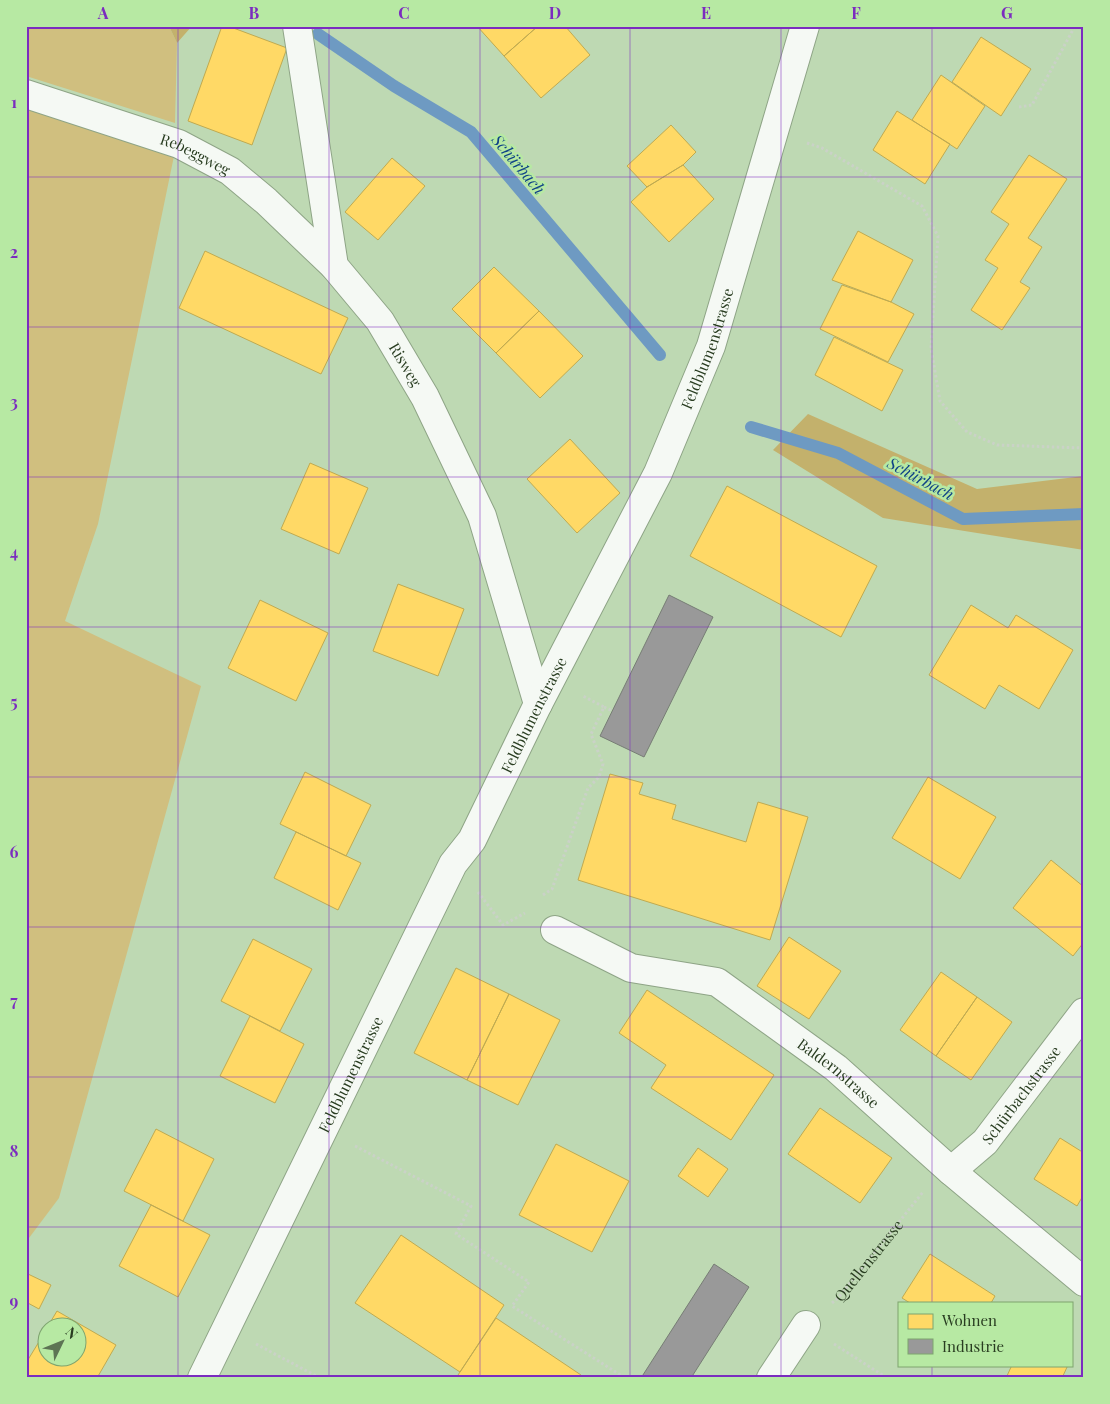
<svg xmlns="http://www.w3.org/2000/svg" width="1110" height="1404" viewBox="0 0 1110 1404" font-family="'Playfair Display',serif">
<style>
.green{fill:#d0bf7f}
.forest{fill:#c3b16c}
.homes{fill:#ffd966;stroke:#bfaa51}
.industry{fill:#999;stroke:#777d75}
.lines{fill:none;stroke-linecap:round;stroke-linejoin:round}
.stream{stroke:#6e9ac2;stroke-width:12}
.street-casing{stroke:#8ea486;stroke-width:30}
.path{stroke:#cad2c7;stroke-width:3;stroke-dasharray:2.5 2.5;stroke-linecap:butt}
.street{stroke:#f5f9f4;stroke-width:28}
.grid{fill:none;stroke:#7b2cbf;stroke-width:1;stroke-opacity:0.55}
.labels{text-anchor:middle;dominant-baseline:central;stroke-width:5;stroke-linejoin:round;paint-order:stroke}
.street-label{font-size:15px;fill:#293d21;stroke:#b7e9a3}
.water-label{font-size:16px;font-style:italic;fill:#0e4286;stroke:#b7e9a3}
.neatline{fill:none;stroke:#7b2cbf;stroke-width:2}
.grid-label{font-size:16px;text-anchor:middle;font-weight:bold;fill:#7b2cbf}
</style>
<rect width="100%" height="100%" fill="#bed9b3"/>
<!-- green -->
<path class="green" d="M 26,26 L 169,26 L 177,43 L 175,123 L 26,76 Z
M 26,105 L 174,156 L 98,524 L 65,621 L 201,686 L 59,1198 L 26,1242 Z"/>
<!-- forest -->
<path class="forest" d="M 169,26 L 192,26 L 177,43 Z
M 808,414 L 977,489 L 1084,476 L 1084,550 L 883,518 L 773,450 Z"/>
<!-- homes -->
<path class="homes" d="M 222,26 L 228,26 L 287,48 L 252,145 L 188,121 Z
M 477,26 L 538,26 L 504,56 Z
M 538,26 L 565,26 L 590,55 L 541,98 L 504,56 Z
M 981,37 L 1031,69 L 1001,116 L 952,82 Z
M 941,75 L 985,106 L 957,149 L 912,120 Z
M 897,111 L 950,144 L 925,184 L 873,150 Z
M 671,125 L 696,152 L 683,165 L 647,187 L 627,166 Z
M 1029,155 L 1067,179 L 1028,238 L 1042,247 L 1020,282 L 1030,288 L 1002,330 L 971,310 L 998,268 L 985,260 L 1009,224 L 991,212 Z
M 392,158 L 425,186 L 378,240 L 345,212 Z
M 683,165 L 714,199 L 669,242 L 631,202 L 647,187 Z
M 858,231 L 913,260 L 891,302 L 832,280 Z
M 205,251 L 348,318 L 321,374 L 179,308 Z
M 494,267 L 539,311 L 496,353 L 452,309 Z
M 842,285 L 891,302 L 914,314 L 888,362 L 820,329 Z
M 539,311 L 583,356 L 540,398 L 496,353 Z
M 834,337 L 903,370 L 882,411 L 815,375 Z
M 570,439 L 620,493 L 577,533 L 527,479 Z
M 310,463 L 368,488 L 339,554 L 281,529 Z
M 727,486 L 877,566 L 841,637 L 690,556 Z
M 398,584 L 464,609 L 438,676 L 373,651 Z
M 260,600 L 328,633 L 296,701 L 228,668 Z
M 971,605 L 1008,628 L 1016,615 L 1073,650 L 1039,709 L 999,685 L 985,709 L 929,675 Z
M 305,772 L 371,805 L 346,856 L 280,824 Z
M 610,774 L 643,783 L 639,794 L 676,805 L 672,819 L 746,842 L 758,802 L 808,817 L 770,940 L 578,880 Z
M 928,777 L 996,817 L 960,879 L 892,838 Z
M 296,832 L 361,863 L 338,910 L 274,878 Z
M 1051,860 L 1084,887 L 1084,942 L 1073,956 L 1013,908 Z
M 789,937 L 841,971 L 809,1019 L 757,986 Z
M 253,939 L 312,969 L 280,1031 L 221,1001 Z
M 456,968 L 509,994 L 467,1080 L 414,1053 Z
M 941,972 L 977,997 L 936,1056 L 900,1030 Z
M 647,990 L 774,1075 L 731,1140 L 651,1088 L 666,1065 L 619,1033 Z
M 509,994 L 560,1020 L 518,1105 L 467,1080 Z
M 977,997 L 1012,1022 L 971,1080 L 936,1056 Z
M 250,1016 L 304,1044 L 275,1103 L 220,1076 Z
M 820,1108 L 892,1158 L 860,1203 L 788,1154 Z
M 156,1129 L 214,1159 L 183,1221 L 124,1191 Z
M 1060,1138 L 1084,1153 L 1084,1194 L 1077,1206 L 1034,1179 Z
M 556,1144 L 629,1181 L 592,1252 L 519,1215 Z
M 698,1148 L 728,1169 L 708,1197 L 678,1176 Z
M 151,1205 L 210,1235 L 178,1297 L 119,1266 Z
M 401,1235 L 504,1305 L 460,1372 L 355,1303 Z
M 930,1254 L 995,1296 L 991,1303 L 910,1303 L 902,1298 Z
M 28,1274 L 51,1285 L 39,1309 L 26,1302 L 26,1278 Z
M 57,1311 L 116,1345 L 97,1378 L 26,1377 L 26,1363 L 48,1327 L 48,1356 L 78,1356 L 78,1326 L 48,1326 Z
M 496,1318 L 581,1375 L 579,1378 L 456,1378 Z
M 1012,1365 L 1068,1365 L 1062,1378 L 1006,1378 Z"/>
<!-- industry -->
<path class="industry" d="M 669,595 L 713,617 L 644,757 L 600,736 Z
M 714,1264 L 749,1287 L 691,1378 L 641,1378 Z"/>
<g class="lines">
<!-- stream -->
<path class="stream" d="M 318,34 L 394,86 L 471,132 L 660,355
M 751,427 L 838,453 L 963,519 L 1084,514"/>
<defs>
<g id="street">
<path id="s2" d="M 297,26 L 334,266 L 380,321 L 425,397 L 482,516 L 538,704"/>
<path id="s3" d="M 26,94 L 179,144 L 230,171 L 266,201 L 334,266"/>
<path id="s4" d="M 555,930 L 631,968 L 717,982 L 836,1068 L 951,1171 L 1084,1282"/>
<path id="s5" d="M 951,1171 L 985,1142 L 1084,1012"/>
<path id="s6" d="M 202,1378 L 453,864 L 472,840 L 538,704 L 658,473 L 711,346 L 805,26"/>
<path d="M 771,1378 L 806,1325"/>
</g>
</defs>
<!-- street casing -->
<use href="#street" class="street-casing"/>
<!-- path -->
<g class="path">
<path d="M 1019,107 L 1032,105 L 1075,26"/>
<path d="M 807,143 L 822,148 L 922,206 L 938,236 L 931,348 L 940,401 L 967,432 L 997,445 L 1084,448"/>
<path d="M 604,707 L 613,711"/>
<path d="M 478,892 L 503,925 L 525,913"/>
<path d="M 543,895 L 552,889 L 588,788 L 599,777 L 603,764 L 591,734 L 604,707 L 583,696"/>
<path d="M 355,1146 L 471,1206 L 456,1234 L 529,1282 L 512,1306 L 625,1378"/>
<path id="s1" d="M 832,1303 L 838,1298 L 923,1192"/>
<path d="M 256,1344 L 320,1378"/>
<path d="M 834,1344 L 887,1378"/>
</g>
<!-- street -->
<use href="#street" class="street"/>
</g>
<!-- grid -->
<path class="grid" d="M 178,26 L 178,1378M 329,26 L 329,1378M 480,26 L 480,1378M 630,26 L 630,1378M 781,26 L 781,1378M 932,26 L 932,1303M 26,177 L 1084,177M 26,327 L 1084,327M 26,477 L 1084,477M 26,627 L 1084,627M 26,777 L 1084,777M 26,927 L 1084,927M 26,1077 L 1084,1077M 26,1227 L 1084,1227M 932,1365 L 932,1378"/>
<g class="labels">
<!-- street labels -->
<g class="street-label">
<text stroke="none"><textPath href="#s3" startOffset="180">Rebeggweg</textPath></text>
<text stroke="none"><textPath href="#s6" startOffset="1148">Feldblumenstrasse</textPath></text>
<text stroke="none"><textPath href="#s2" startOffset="365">Risweg</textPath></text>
<text stroke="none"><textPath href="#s6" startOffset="742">Feldblumenstrasse</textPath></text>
<text stroke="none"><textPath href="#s4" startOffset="324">Baldernstrasse</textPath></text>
<text stroke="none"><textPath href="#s6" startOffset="338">Feldblumenstrasse</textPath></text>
<text stroke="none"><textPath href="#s5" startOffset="104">Schürbachstrasse</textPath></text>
<text stroke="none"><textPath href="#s1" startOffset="56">Quellenstrasse</textPath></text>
</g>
<!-- water labels -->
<g class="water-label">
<text transform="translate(519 164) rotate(50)">Schürbach</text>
<text transform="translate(921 478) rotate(28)">Schürbach</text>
</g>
</g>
<!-- border -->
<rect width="1110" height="1404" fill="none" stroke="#b7e9a3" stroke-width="55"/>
<!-- legend -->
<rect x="898" y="1302" width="175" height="65" fill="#b7e9a3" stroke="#7ea46f"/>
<rect x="908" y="1314" width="25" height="15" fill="#ffd966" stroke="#7ea46f"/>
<text x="942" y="1326" font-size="15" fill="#293d21">Wohnen</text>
<rect x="908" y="1339" width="25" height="15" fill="#999999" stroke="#7ea46f"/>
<text x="942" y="1352" font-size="15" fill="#293d21">Industrie</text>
<!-- north arrow -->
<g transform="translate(62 1342) rotate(47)"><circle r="24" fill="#b7e9a3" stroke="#7ea46f"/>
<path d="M0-4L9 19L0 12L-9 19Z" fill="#5d7454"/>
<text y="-8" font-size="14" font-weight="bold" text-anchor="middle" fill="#293d21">N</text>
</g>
<rect x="28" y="28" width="1054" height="1348" class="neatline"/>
<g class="grid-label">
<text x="103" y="19">A</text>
<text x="254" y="19">B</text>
<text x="404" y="19">C</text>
<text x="555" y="19">D</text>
<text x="706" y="19">E</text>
<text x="856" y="19">F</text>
<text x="1007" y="19">G</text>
<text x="14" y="108">1</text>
<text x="14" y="258">2</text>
<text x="14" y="408">3</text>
<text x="14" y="558">4</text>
<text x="14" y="708">5</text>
<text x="14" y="858">6</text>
<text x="14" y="1007">7</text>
<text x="14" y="1157">8</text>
<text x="14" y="1307">9</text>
</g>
</svg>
